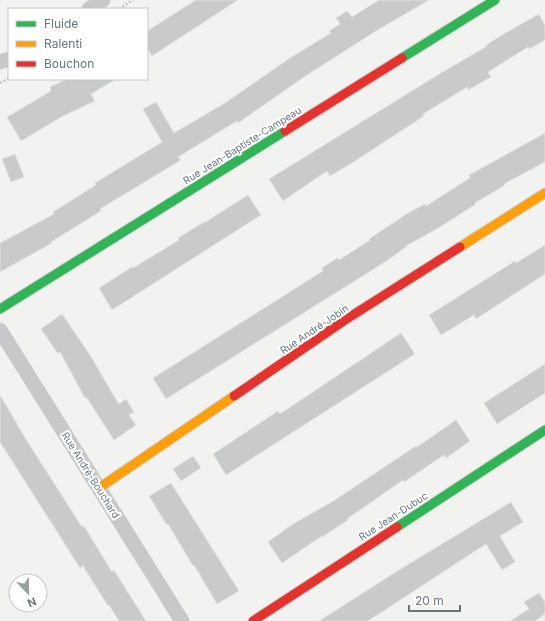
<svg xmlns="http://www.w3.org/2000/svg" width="545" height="621" viewBox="0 0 545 621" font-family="Inter,sans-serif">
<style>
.building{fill:#c9caca;stroke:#e2e2e1}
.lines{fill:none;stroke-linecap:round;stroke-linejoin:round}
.fast-casing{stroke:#cecfcf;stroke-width:11}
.slow-casing{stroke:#cecfcf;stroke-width:11}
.jam-casing{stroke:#cecfcf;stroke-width:11}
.path{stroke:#c4c5c6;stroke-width:2.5;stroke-dasharray:2 2;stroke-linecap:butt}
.street{stroke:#c7c8c9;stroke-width:15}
.fast{stroke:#30b455;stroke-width:9}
.slow{stroke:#ff9f0a;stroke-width:9}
.jam{stroke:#e5322d;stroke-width:9}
.labels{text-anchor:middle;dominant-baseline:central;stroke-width:4;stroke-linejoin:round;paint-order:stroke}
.street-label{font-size:10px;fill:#65767e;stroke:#fff}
</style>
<rect width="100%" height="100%" fill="#f2f2f1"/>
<!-- building -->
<path class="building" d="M 196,0 L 238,0 L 152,56 L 147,48 L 147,31 Z
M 379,0 L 429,0 L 376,31 L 307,75 L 238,123 L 237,121 L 178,157 L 181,160 L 100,209 L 101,211 L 51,242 L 52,243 L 0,272 L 0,243 L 54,214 L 53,212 L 96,185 L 95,183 L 162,142 L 143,109 L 156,102 L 174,133 L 225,103 L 290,58 L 331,33 L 329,31 L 340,24 L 336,18 L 347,11 L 352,17 Z
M 539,14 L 545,26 L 545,40 L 529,49 L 528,47 L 488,72 L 491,77 L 468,90 L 467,87 L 423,114 L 424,116 L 355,161 L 330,176 L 327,171 L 283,201 L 269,179 L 441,73 L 487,46 L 486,45 L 507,32 Z
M 67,79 L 116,79 L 91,94 L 95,101 L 63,116 L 21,141 L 7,117 L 51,91 L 50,87 Z
M 545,133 L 545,162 L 504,184 L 505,185 L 475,203 L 476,204 L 440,227 L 406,246 L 406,247 L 385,262 L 166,399 L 153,378 L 323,271 L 322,268 L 337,258 L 339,260 L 370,240 L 369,239 L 408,213 L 425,204 L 426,206 L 470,178 L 469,175 Z
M 15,154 L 24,177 L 11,182 L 2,159 Z
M 248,195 L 261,215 L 112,310 L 99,288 L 132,267 L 133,268 L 179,240 L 178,238 L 204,222 L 204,223 Z
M 545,245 L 545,274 L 476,319 L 474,315 L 441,335 L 429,315 L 515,261 L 516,263 Z
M 62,314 L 92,358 L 108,386 L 119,404 L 126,399 L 134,412 L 129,415 L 136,425 L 114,440 L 87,398 L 85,398 L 60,352 L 58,354 L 41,329 Z
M 401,333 L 415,354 L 226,475 L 213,454 L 278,411 L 280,414 Z
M 545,364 L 545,393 L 497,424 L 484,403 Z
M 0,395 L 27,441 L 82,527 L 84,526 L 112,572 L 114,570 L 146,621 L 119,621 L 109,605 L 108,606 L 83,566 L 80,568 L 0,442 Z
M 456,420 L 470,441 L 446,458 L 444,455 L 404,482 L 403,480 L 347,519 L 348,520 L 322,537 L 322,536 L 282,563 L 268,542 L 293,524 L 335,500 L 416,446 L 417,447 Z
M 193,456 L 201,468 L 181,481 L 173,469 Z
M 171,483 L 239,591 L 217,604 L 194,565 L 193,566 L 168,524 L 166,524 L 149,496 Z
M 511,502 L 523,522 L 500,536 L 515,562 L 502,570 L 486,544 L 368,621 L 319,621 L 399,570 Z
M 539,593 L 545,602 L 545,614 L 535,621 L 510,621 L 529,609 L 524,602 Z"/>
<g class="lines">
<defs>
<path id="fast" d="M 402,58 L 495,0
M 0,309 L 285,131
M 397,527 L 545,430"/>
<path id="slow" d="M 460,247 L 545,193
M 99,488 L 234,396"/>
<path id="jam" d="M 285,131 L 402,58
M 234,396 L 345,320 L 460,247
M 253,621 L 397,527"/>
</defs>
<!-- fast casing -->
<use href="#fast" class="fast-casing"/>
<!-- slow casing -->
<use href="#slow" class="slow-casing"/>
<!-- jam casing -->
<use href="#jam" class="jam-casing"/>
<!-- path -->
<path class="path" d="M 119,9 L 133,0
M 0,83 L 9,78"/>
<!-- street -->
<path class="street" d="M 89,9 L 103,0
M 0,62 L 9,59
M 0,330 L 182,621"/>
<!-- fast -->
<use href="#fast" class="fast"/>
<!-- slow -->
<use href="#slow" class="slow"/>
<!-- jam -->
<use href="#jam" class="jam"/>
</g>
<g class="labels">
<!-- street labels -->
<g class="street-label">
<text transform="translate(242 145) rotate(-32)">Rue Jean-Baptiste-Campeau</text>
<text transform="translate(314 329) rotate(-34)">Rue André-Jobin</text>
<text transform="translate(91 475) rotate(58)">Rue André-Bouchard</text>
<text transform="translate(393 516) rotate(-33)">Rue Jean-Dubuc</text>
</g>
</g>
<!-- legend -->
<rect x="8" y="8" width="140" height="72" fill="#ffffff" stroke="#c1c8cb"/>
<rect x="16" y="21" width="20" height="6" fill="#30b455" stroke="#c1c8cb"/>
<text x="44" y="28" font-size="12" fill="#65767e">Fluide</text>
<rect x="16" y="41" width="20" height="6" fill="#ff9f0a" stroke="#c1c8cb"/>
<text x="44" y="48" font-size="12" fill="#65767e">Ralenti</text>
<rect x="16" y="61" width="20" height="6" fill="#e5322d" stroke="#c1c8cb"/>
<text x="44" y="68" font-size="12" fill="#65767e">Bouchon</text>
<!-- north arrow -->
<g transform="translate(28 593) rotate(158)"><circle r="19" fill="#ffffff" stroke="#c1c8cb"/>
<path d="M0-3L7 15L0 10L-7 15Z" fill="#96a1a6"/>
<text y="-6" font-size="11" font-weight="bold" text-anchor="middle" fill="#65767e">N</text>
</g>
<!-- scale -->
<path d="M409 605v6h51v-6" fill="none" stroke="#65767e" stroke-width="2"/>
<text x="415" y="605" font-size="12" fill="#65767e" stroke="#ffffff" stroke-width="3" paint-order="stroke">20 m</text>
</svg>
